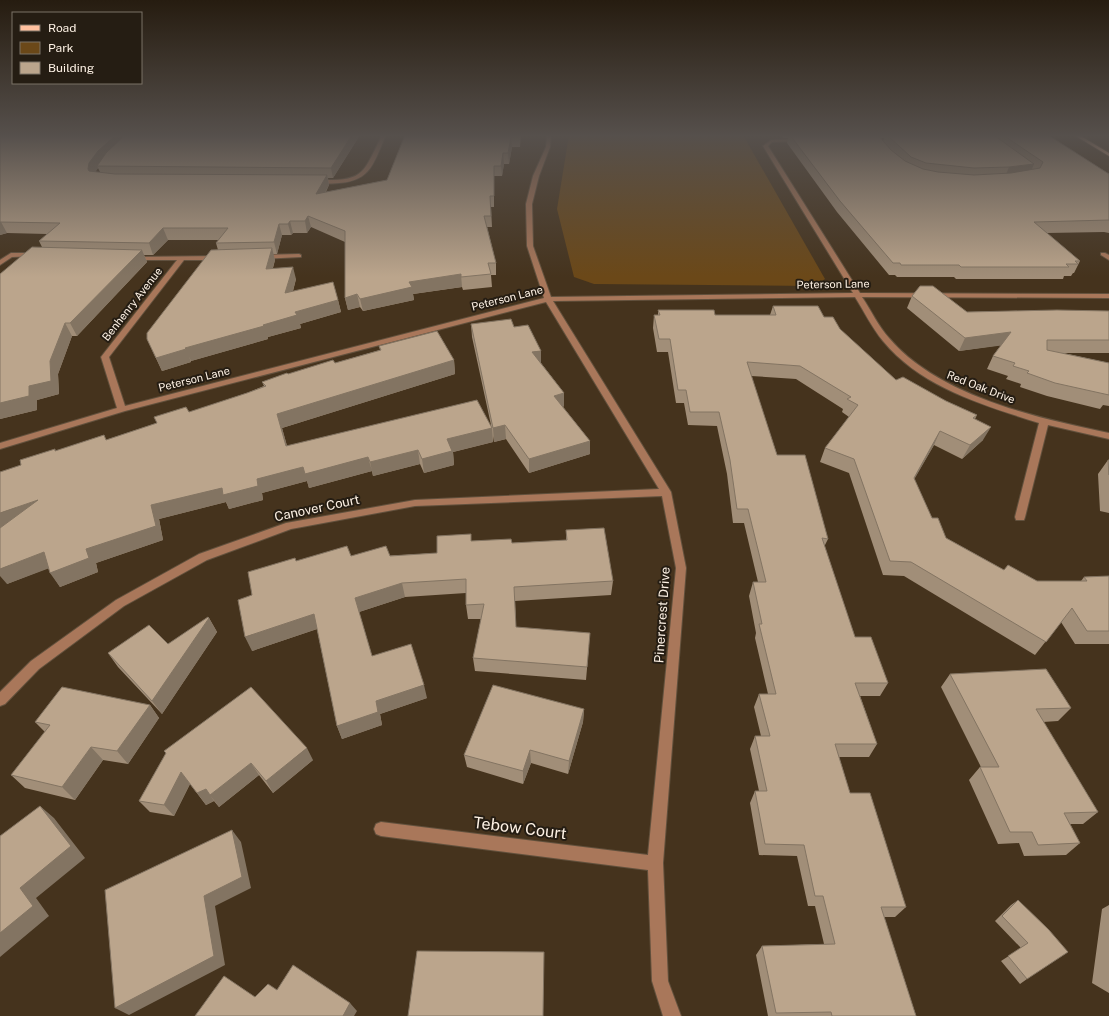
<svg xmlns="http://www.w3.org/2000/svg" width="1109" height="1016" viewBox="0 0 1109 1016" font-family="'Public Sans',sans-serif">
<style>
.green{fill:#6b4818}
.lines{fill:none;stroke-linecap:round;stroke-linejoin:round}
.minor-casing{stroke:#62513d;stroke-width:2}
.major-casing{stroke:#62513d;stroke-width:2}
.minor{fill:#a9775a;fill-rule:evenodd}
.major{fill:#ffc09e;fill-rule:evenodd}
.wall{fill:#a18e78;fill-rule:evenodd}
.shaded-wall{fill:#837462}
.building{fill:#bba58c;stroke:#837462}
.labels{text-anchor:middle;dominant-baseline:central;stroke-width:4;stroke-linejoin:round;paint-order:stroke}
.far-street-label{font-size:11px;fill:#fdf1e4;stroke:#251d13}
.street-label{font-size:13px;fill:#fdf1e4;stroke:#251d13}
.near-street-label{font-size:16px;fill:#fdf1e4;stroke:#251d13}
</style>
<rect width="100%" height="100%" fill="#45331d"/>
<!-- green -->
<path class="green" d="M 569,135 L 743,135 L 825,279 L 815,286 L 594,284 L 574,277 L 557,209 Z"/>
<g class="lines">
<defs>
<path id="minor" d="M 382,135 L 386,135 C 374,161 372,181 339,183 C 331,184 322,184 314,183 L 314,181 L 316,180 C 364,181 362,176 382,135 Z
M 547,135 L 551,135 L 550,147 L 539,176 L 532,204 L 533,246 L 551,297 L 853,293 L 763,146 L 771,140 L 801,139 L 803,141 L 772,142 L 768,146 L 860,293 L 1109,294 L 1109,298 L 862,297 C 871,310 878,326 889,338 C 938,396 1037,418 1109,433 L 1109,439 L 1048,425 L 1025,517 L 1024,520 L 1016,520 L 1015,517 L 1039,423 C 983,405 922,388 883,341 C 872,328 864,311 855,297 L 553,301 L 671,492 L 686,568 L 663,863 L 668,981 L 681,1016 L 663,1016 L 652,981 L 648,870 L 381,836 L 376,834 L 374,829 L 376,824 L 381,822 L 648,855 L 676,568 L 662,496 L 415,506 L 291,529 L 207,560 L 124,606 L 39,669 L 5,704 L 0,706 L 0,692 L 31,661 L 116,600 L 199,554 L 286,523 L 415,500 L 659,489 L 546,302 L 125,411 L 0,449 L 0,443 L 117,408 L 101,357 L 177,260 L 133,260 L 131,259 L 131,257 L 217,256 L 220,258 L 217,260 L 184,260 L 109,357 L 125,406 L 544,298 L 527,246 L 526,204 L 533,176 L 546,147 Z
M 35,253 L 38,255 L 37,256 L 12,257 L 0,265 L 0,260 L 11,253 Z
M 1101,253 L 1105,253 L 1109,255 L 1109,260 L 1101,255 Z
M 299,254 L 301,255 L 301,257 L 261,259 L 258,257 L 261,255 Z"/>
<path id="major" d="M 1074,135 L 1079,135 L 1109,153 L 1109,156 Z"/>
</defs>
<!-- minor casing -->
<use href="#minor" class="minor-casing"/>
<!-- major casing -->
<use href="#major" class="major-casing"/>
<!-- minor -->
<use href="#minor" class="minor"/>
<!-- major -->
<use href="#major" class="major"/>
</g>
<!-- wall -->
<path class="wall" d="M 0,135 L 360,135 L 333,178 L 328,178 L 329,185 L 326,192 L 387,180 L 405,135 L 521,135 L 520,147 L 512,147 L 509,164 L 504,164 L 502,176 L 494,176 L 494,207 L 491,207 L 492,227 L 487,227 L 496,263 L 496,275 L 491,275 L 492,287 L 463,290 L 462,287 L 413,294 L 414,300 L 363,311 L 360,307 L 348,310 L 345,298 L 345,242 L 311,227 L 307,233 L 293,233 L 291,235 L 282,235 L 277,254 L 273,254 L 275,260 L 273,268 L 296,279 L 293,291 L 338,300 L 341,312 L 300,324 L 301,328 L 268,337 L 268,339 L 191,361 L 191,362 L 162,371 L 147,339 L 218,250 L 216,243 L 219,240 L 168,240 L 153,255 L 144,255 L 147,262 L 77,336 L 72,336 L 58,374 L 59,394 L 37,400 L 37,410 L 0,419 L 0,274 L 42,247 L 39,241 L 47,234 L 7,233 L 0,235 ZM 98,168 L 100,172 L 95,172 Z
M 781,135 L 1048,135 L 1109,174 L 1109,233 L 1104,232 L 1047,233 L 1080,261 L 1074,273 L 1073,273 L 1071,276 L 1064,276 L 1063,279 L 956,279 L 954,277 L 897,277 L 895,275 L 889,275 L 837,212 L 787,143 L 788,138 L 783,138 ZM 880,138 L 884,138 L 883,141 Z
M 912,296 L 967,312 L 1109,311 L 1109,353 L 1063,353 L 1109,363 L 1109,406 L 1103,405 L 1100,409 L 1047,396 L 1020,387 L 1021,384 L 1006,379 L 1008,376 L 987,369 L 993,356 L 1001,345 L 959,351 L 907,308 Z
M 773,306 L 824,317 L 840,329 L 896,380 L 946,401 L 977,415 L 975,419 L 983,440 L 962,459 L 934,445 L 914,479 L 932,518 L 946,538 L 1004,570 L 1037,581 L 1081,581 L 1084,577 L 1109,576 L 1109,644 L 1075,644 L 1061,622 L 1035,655 L 904,576 L 883,575 L 849,473 L 820,462 L 825,448 L 849,417 L 842,412 L 843,409 L 796,379 L 751,376 L 777,455 L 828,539 L 824,547 L 855,637 L 888,683 L 880,696 L 860,696 L 877,744 L 869,757 L 839,757 L 850,793 L 906,907 L 895,917 L 884,917 L 916,1016 L 768,1016 L 756,955 L 762,946 L 824,944 L 815,906 L 808,906 L 797,856 L 759,855 L 750,803 L 755,791 L 759,791 L 750,749 L 755,736 L 761,736 L 754,707 L 759,694 L 768,694 L 755,638 L 756,633 L 749,596 L 753,582 L 758,582 L 744,523 L 733,523 L 727,474 L 717,426 L 688,425 L 684,403 L 676,403 L 668,352 L 657,352 L 653,328 L 654,315 L 658,315 L 658,310 L 715,315 L 770,315 Z
M 471,324 L 514,327 L 541,363 L 564,393 L 564,406 L 563,407 L 590,441 L 590,454 L 529,473 L 506,439 L 494,442 L 493,436 L 493,442 L 453,452 L 454,465 L 424,473 L 420,464 L 373,476 L 372,471 L 309,488 L 307,481 L 262,493 L 263,500 L 229,509 L 226,502 L 159,519 L 163,540 L 96,563 L 98,572 L 60,587 L 48,568 L 7,584 L 21,465 L 56,451 L 104,435 L 106,440 L 247,393 L 264,386 L 262,382 L 288,374 L 335,363 L 380,350 L 379,346 L 454,360 L 455,374 L 282,428 L 287,446 L 491,425 L 472,337 Z
M 1108,460 L 1109,460 L 1109,513 L 1100,511 L 1098,474 Z
M 566,530 L 613,581 L 611,595 L 515,601 L 516,627 L 589,646 L 586,680 L 475,671 L 473,658 L 481,619 L 468,619 L 466,605 L 466,593 L 405,597 L 359,612 L 372,656 L 427,698 L 380,714 L 382,725 L 342,739 L 337,726 L 317,629 L 252,651 L 252,595 L 295,558 L 296,561 L 437,553 L 472,541 L 512,543 L 566,540 Z
M 209,618 L 217,632 L 162,714 L 118,667 L 108,653 L 168,644 Z
M 950,674 L 1071,708 L 1058,721 L 1043,722 L 1098,812 L 1083,824 L 1070,824 L 1080,843 L 1066,855 L 1024,856 L 1019,843 L 998,844 L 969,780 L 980,767 L 981,767 L 941,687 Z
M 150,705 L 159,718 L 128,764 L 103,760 L 75,800 L 25,788 L 11,775 L 45,732 L 35,722 Z
M 584,709 L 583,722 L 568,774 L 531,763 L 523,784 L 467,767 L 464,755 Z
M 166,753 L 313,760 L 273,793 L 259,775 L 219,807 L 214,801 L 206,805 L 190,784 L 174,816 L 150,812 L 139,801 Z
M 1018,900 L 1049,930 L 1027,979 L 1020,984 L 1001,961 L 1021,948 L 995,921 L 1011,905 Z
M 1109,905 L 1109,993 L 1092,983 L 1102,909 Z"/>
<!-- shaded-wall -->
<path class="shaded-wall" d="M 116,135 L 131,135 L 97,166 L 98,168 L 94,174 L 93,180 L 88,169 L 89,163 L 98,151 Z
M 352,135 L 360,135 L 333,178 L 331,168 Z
M 511,137 L 512,147 L 509,164 L 508,153 Z
M 503,153 L 504,164 L 502,176 L 501,166 Z
M 1034,164 L 1030,174 L 1005,177 L 1009,167 Z
M 327,175 L 329,185 L 318,205 L 316,194 Z
M 308,216 L 311,227 L 307,233 L 305,221 Z
M 290,221 L 293,233 L 291,235 L 288,224 Z
M 0,222 L 1,222 L 7,233 L 0,235 Z
M 279,224 L 282,235 L 277,254 L 274,242 Z
M 163,228 L 168,240 L 153,255 L 149,243 Z
M 272,248 L 275,260 L 269,281 L 266,269 Z
M 142,250 L 147,262 L 77,336 L 70,323 Z
M 293,267 L 296,279 L 289,306 L 285,293 Z
M 461,274 L 462,287 L 413,294 L 414,300 L 363,311 L 360,299 L 409,282 Z
M 357,294 L 360,307 L 348,310 L 345,298 Z
M 338,300 L 341,312 L 300,324 L 301,328 L 268,337 L 268,339 L 191,361 L 185,348 L 263,325 L 295,312 Z
M 65,323 L 72,336 L 58,374 L 59,394 L 37,400 L 37,410 L 0,419 L 0,403 L 29,386 L 50,361 Z
M 1011,332 L 1005,345 L 959,351 L 965,338 Z
M 186,349 L 191,362 L 162,371 L 156,358 Z
M 541,351 L 541,364 L 532,352 Z
M 454,360 L 455,374 L 282,428 L 291,460 L 286,446 L 277,414 Z
M 564,393 L 564,406 L 554,409 L 554,396 Z
M 505,425 L 506,439 L 494,442 L 493,428 Z
M 991,427 L 983,440 L 962,459 L 970,445 Z
M 492,428 L 493,442 L 453,452 L 454,465 L 424,473 L 422,459 L 447,439 Z
M 940,431 L 934,445 L 907,492 L 914,478 Z
M 590,441 L 590,454 L 529,473 L 529,459 Z
M 418,450 L 420,464 L 373,476 L 370,462 Z
M 368,457 L 372,471 L 309,488 L 307,481 L 262,493 L 263,500 L 229,509 L 226,502 L 159,519 L 163,540 L 96,563 L 98,572 L 60,587 L 50,573 L 151,505 L 303,467 Z
M 38,500 L 0,531 L 0,513 Z
M 44,552 L 55,566 L 7,584 L 0,576 L 0,569 Z
M 402,583 L 405,597 L 359,612 L 355,598 Z
M 314,614 L 320,628 L 252,651 L 245,637 Z
M 209,618 L 217,632 L 162,714 L 152,701 Z
M 424,685 L 427,698 L 380,714 L 382,725 L 342,739 L 337,726 L 376,701 Z
M 150,705 L 159,718 L 128,764 L 117,751 Z
M 584,709 L 583,722 L 568,774 L 569,761 Z
M 91,747 L 103,760 L 75,800 L 62,787 Z
M 307,748 L 313,760 L 273,793 L 266,781 Z
M 530,750 L 531,763 L 523,784 L 523,771 Z
M 251,763 L 259,775 L 219,807 L 210,795 Z
M 181,772 L 190,784 L 174,816 L 164,805 Z
M 206,789 L 214,801 L 206,805 L 197,793 Z
M 40,806 L 54,818 L 85,858 L 36,898 L 49,916 L 0,957 L 0,933 L 20,888 Z
M 232,830 L 241,842 L 251,888 L 215,906 L 225,965 L 129,1015 L 115,1008 Z
M 350,1003 L 357,1011 L 354,1016 L 343,1016 Z"/>
<!-- building -->
<path class="building" d="M 0,135 L 116,135 L 98,151 L 89,163 L 88,169 L 89,171 L 115,174 L 327,175 L 316,194 L 387,180 L 405,135 L 520,135 L 520,137 L 511,137 L 508,153 L 503,153 L 501,166 L 494,166 L 494,196 L 490,196 L 491,216 L 484,216 L 496,263 L 488,263 L 491,274 L 461,277 L 461,274 L 409,282 L 412,287 L 360,299 L 357,294 L 345,298 L 345,231 L 308,216 L 305,221 L 290,221 L 288,224 L 279,224 L 274,242 L 216,243 L 228,228 L 163,228 L 149,243 L 39,241 L 60,223 L 0,222 Z
M 125,135 L 352,135 L 331,168 L 97,166 L 106,153 Z
M 790,135 L 878,135 L 891,150 L 905,161 L 923,169 L 938,172 L 974,175 L 1011,173 L 1040,168 L 1043,162 L 1003,135 L 1048,135 L 1109,174 L 1109,220 L 1034,222 L 1080,261 L 1075,261 L 1078,264 L 1066,264 L 1069,267 L 961,267 L 959,265 L 901,265 L 900,263 L 893,263 L 840,201 Z
M 887,135 L 988,135 L 995,136 L 1034,164 L 1009,167 L 974,168 L 926,163 L 911,157 Z
M 32,247 L 142,250 L 70,323 L 65,323 L 50,361 L 51,381 L 29,386 L 29,396 L 0,403 L 0,274 Z
M 272,248 L 266,269 L 293,267 L 285,293 L 333,282 L 338,300 L 295,312 L 297,315 L 263,325 L 264,326 L 185,348 L 186,349 L 156,358 L 147,339 L 147,333 L 211,250 Z
M 920,286 L 933,286 L 967,312 L 1057,310 L 1109,311 L 1109,340 L 1047,340 L 1047,350 L 1109,363 L 1109,395 L 1055,383 L 1027,373 L 1029,371 L 1013,366 L 1015,363 L 993,356 L 1011,332 L 965,338 L 912,296 Z
M 773,306 L 818,306 L 824,317 L 833,317 L 840,329 L 896,380 L 903,377 L 946,401 L 977,415 L 973,418 L 991,427 L 970,445 L 940,431 L 914,478 L 932,518 L 938,518 L 946,538 L 1004,570 L 1008,565 L 1037,581 L 1087,581 L 1084,577 L 1109,576 L 1109,631 L 1087,631 L 1072,608 L 1046,642 L 911,562 L 890,561 L 854,459 L 825,448 L 858,405 L 847,399 L 851,397 L 800,366 L 747,362 L 777,455 L 805,455 L 828,539 L 822,538 L 855,637 L 871,637 L 888,683 L 855,683 L 877,744 L 835,744 L 850,793 L 870,793 L 906,907 L 881,907 L 916,1016 L 832,1016 L 831,1012 L 776,1013 L 762,946 L 835,944 L 823,896 L 815,896 L 804,845 L 765,844 L 755,791 L 767,791 L 755,736 L 770,736 L 759,694 L 776,694 L 759,624 L 762,624 L 753,582 L 766,582 L 748,509 L 737,509 L 730,460 L 719,412 L 690,412 L 686,390 L 678,390 L 670,339 L 659,339 L 654,315 L 660,315 L 658,310 L 714,310 L 715,315 L 776,315 Z
M 511,319 L 514,327 L 528,325 L 541,351 L 532,352 L 564,393 L 554,396 L 590,441 L 529,459 L 505,425 L 493,428 L 471,324 Z
M 437,331 L 454,360 L 277,414 L 286,446 L 477,400 L 492,428 L 447,439 L 452,451 L 422,459 L 418,450 L 370,462 L 368,457 L 305,474 L 303,467 L 257,479 L 258,486 L 223,495 L 222,488 L 151,505 L 156,526 L 86,549 L 89,558 L 50,573 L 44,552 L 0,569 L 0,528 L 38,500 L 0,513 L 0,472 L 21,465 L 20,460 L 55,449 L 55,451 L 104,435 L 106,440 L 157,423 L 154,417 L 186,407 L 189,412 L 247,393 L 266,386 L 262,382 L 287,373 L 288,374 L 333,360 L 335,363 L 381,350 L 379,346 Z
M 1108,460 L 1109,460 L 1109,475 Z
M 604,528 L 613,581 L 514,587 L 516,627 L 590,633 L 587,667 L 473,658 L 484,604 L 466,605 L 466,579 L 402,583 L 355,598 L 372,656 L 411,644 L 424,685 L 376,701 L 378,712 L 337,726 L 314,614 L 245,637 L 238,600 L 252,595 L 248,572 L 295,558 L 296,561 L 347,546 L 351,556 L 386,546 L 390,556 L 437,553 L 437,536 L 471,534 L 471,541 L 511,539 L 512,543 L 567,540 L 566,530 Z
M 208,617 L 209,618 L 152,701 L 108,653 L 149,625 L 168,644 Z
M 1046,669 L 1071,708 L 1036,709 L 1098,812 L 1064,813 L 1080,843 L 1038,845 L 1032,832 L 1010,832 L 980,767 L 999,767 L 950,674 Z
M 493,685 L 584,709 L 569,761 L 530,750 L 523,771 L 464,755 Z
M 62,687 L 150,705 L 117,751 L 91,747 L 62,787 L 11,775 L 50,725 L 35,722 Z
M 251,687 L 307,748 L 266,781 L 251,763 L 210,795 L 206,789 L 197,793 L 181,772 L 164,805 L 139,801 L 166,753 L 164,751 Z
M 40,806 L 71,846 L 20,888 L 33,906 L 0,933 L 0,836 Z
M 232,830 L 242,877 L 204,896 L 214,956 L 115,1008 L 105,890 Z
M 1018,900 L 1049,930 L 1068,952 L 1027,979 L 1008,956 L 1028,943 L 1002,916 Z
M 417,951 L 544,952 L 543,1016 L 408,1016 Z
M 293,965 L 350,1003 L 343,1016 L 195,1016 L 224,976 L 255,997 L 268,984 L 277,990 Z"/>
<!-- sky -->
<linearGradient id="sky" x2="0" y2="1"><stop stop-color="#261c10"/><stop offset="0.49" stop-color="#56504c"/><stop offset="1" stop-color="#56504c" stop-opacity="0"/></linearGradient>
<rect width="1109" height="277" fill="url(#sky)"/>
<g class="labels">
<!-- far-street labels -->
<g class="far-street-label">
<text transform="translate(833 284) rotate(-1)">Peterson Lane</text>
<text transform="translate(507 298) rotate(-14)">Peterson Lane</text>
<text transform="translate(132 304) rotate(-52)">Benhenry Avenue</text>
<text transform="translate(194 379) rotate(-14)">Peterson Lane</text>
<text transform="translate(981 387) rotate(21)">Red Oak Drive</text>
</g>
<!-- street labels -->
<g class="street-label">
<text transform="translate(317 508) rotate(-12)">Canover Court</text>
<text transform="translate(662 615) rotate(-86)">Pinercrest Drive</text>
</g>
<!-- near-street labels -->
<g class="near-street-label">
<text transform="translate(520 828) rotate(7)">Tebow Court</text>
</g>
</g>
<!-- legend -->
<rect x="12" y="12" width="130" height="72" fill="#251d13" stroke="#7b7267"/>
<rect x="20" y="25" width="20" height="6" fill="#ffc09e" stroke="#7b7267"/>
<text x="48" y="32" font-size="12" fill="#fdf1e4">Road</text>
<rect x="20" y="42" width="20" height="12" fill="#6b4818" stroke="#7b7267"/>
<text x="48" y="52" font-size="12" fill="#fdf1e4">Park</text>
<rect x="20" y="62" width="20" height="12" fill="#bba58c" stroke="#7b7267"/>
<text x="48" y="72" font-size="12" fill="#fdf1e4">Building</text>
</svg>
